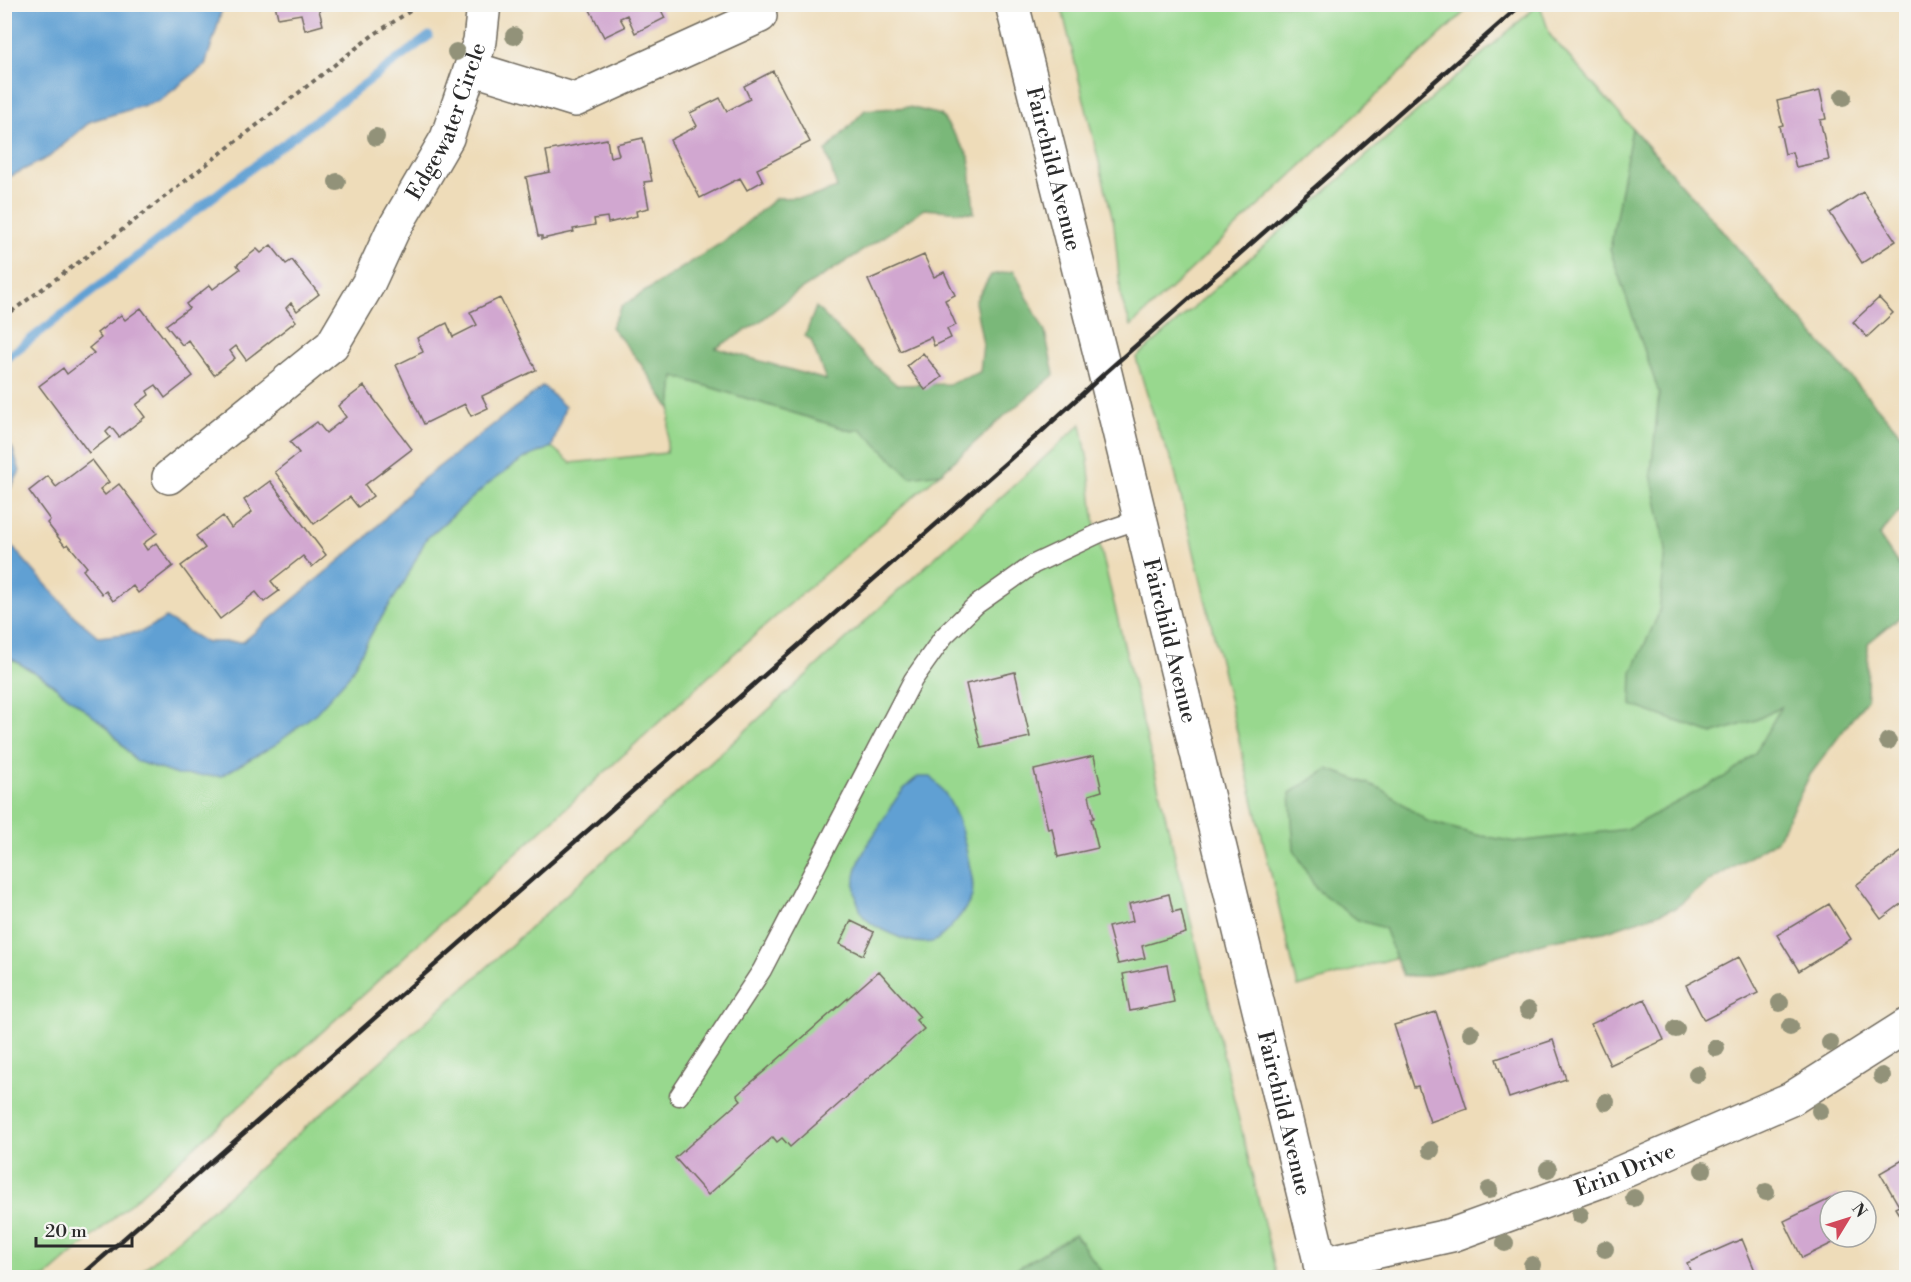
<svg xmlns="http://www.w3.org/2000/svg" width="1911" height="1282" viewBox="0 0 1911 1282" font-family="'Libre Bodoni',serif">
<style>
.green{fill:#98d88e;stroke:#62825c;stroke-width:1.5}
.forest{fill:#7ab879;stroke:#527252;stroke-width:1.5}
.water{fill:#60a0d3;stroke:#46667f;stroke-width:1.5}
.lines{fill:none;stroke-linecap:round;stroke-linejoin:round}
.stream{stroke:#60a0d3;stroke-width:9}
.building{fill:#d1a7d0}
.lane-casing{stroke:#6f695d;stroke-width:21}
.street-casing{stroke:#6f695d;stroke-width:36}
.secondary-casing{stroke:#6f695d;stroke-width:36}
.path{stroke:#6f695d;stroke-width:4;stroke-dasharray:4.5 4.5;stroke-linecap:butt}
.lane{stroke:#fff;stroke-width:18}
.street{stroke:#fff;stroke-width:33}
.secondary{stroke:#fff;stroke-width:33}
.rail{stroke:#2b2b2b;stroke-width:4.5}
.tree{fill:#929279}
.labels{text-anchor:middle;dominant-baseline:central;stroke-width:4.5;stroke-linejoin:round;paint-order:stroke}
.street-label{font-size:22px;fill:#2b2b2b;stroke:#f6f6f2}
</style>
<rect width="100%" height="100%" fill="#f6f6f2"/>
<filter id="ink" filterUnits="userSpaceOnUse"><feTurbulence type="fractalNoise" baseFrequency=".0167" numOctaves="2"/><feDisplacementMap in="SourceGraphic" scale="12" xChannelSelector="R" yChannelSelector="G"/><feConvolveMatrix kernelMatrix="1 2 1 2 8 2 1 2 1" color-interpolation-filters="sRGB"/></filter>
<filter id="wash" filterUnits="userSpaceOnUse"><feTurbulence type="fractalNoise" baseFrequency=".008" numOctaves="4" result="noise"/><feDisplacementMap in="SourceGraphic" scale="24" xChannelSelector="R" yChannelSelector="G"/><feGaussianBlur stdDeviation="1.35" result="paint"/><feColorMatrix in="noise" values="0 0 0 0 0 0 0 0 0 0 0 0 0 0 0 0 0 1.4 0 .05"/><feComposite in="paint" operator="in"/></filter>
<g filter="url(#wash)">
<rect width="100%" height="100%" fill="#eedcb9"/>
<!-- green -->
<path class="green" d="M 1061,5 L 1061,4 L 1472,5 L 1131,326 L 1121,298 L 1114,224 Z
M 1538,5 L 1540,5 L 1550,35 L 1906,440 L 1906,507 L 1898,513 L 1879,536 L 1906,576 L 1906,612 L 1806,692 L 1824,724 L 1646,882 L 1298,987 L 1173,464 L 1157,427 L 1136,358 Z
M 674,376 L 852,431 L 961,401 L 1003,417 C 906,506 804,589 707,678 C 488,879 271,1083 46,1277 L 5,1278 L 5,655 L 44,678 L 107,727 L 136,761 L 349,676 L 374,629 L 405,581 L 426,539 L 490,482 L 523,459 L 552,447 L 571,463 L 666,453 Z
M 1081,424 L 1088,461 L 1095,525 L 1277,1277 L 134,1278 L 473,980 Z"/>
<!-- forest -->
<path class="forest" d="M 909,107 L 941,115 L 969,156 L 974,213 L 924,209 L 856,255 L 797,292 L 758,323 L 716,348 L 826,380 L 811,340 L 805,336 L 816,307 L 874,365 L 897,385 L 949,384 L 980,372 L 983,344 L 975,302 L 991,275 L 1014,271 L 1045,332 L 1054,375 L 1003,417 L 941,473 L 910,477 L 861,429 L 852,431 L 674,376 L 671,410 L 639,361 L 611,327 L 622,306 L 726,240 L 776,198 L 811,197 L 837,188 L 826,151 L 865,110 Z
M 1632,128 L 1906,440 L 1906,507 L 1898,513 L 1879,536 L 1906,576 L 1906,612 L 1868,643 L 1867,699 L 1810,775 L 1777,840 L 1711,880 L 1675,908 L 1604,932 L 1552,940 L 1426,976 L 1403,976 L 1384,928 L 1358,920 L 1316,889 L 1294,849 L 1290,793 L 1328,769 L 1382,789 L 1427,821 L 1477,835 L 1516,842 L 1627,829 L 1730,774 L 1755,753 L 1781,707 L 1756,720 L 1712,734 L 1631,705 L 1632,672 L 1659,613 L 1666,550 L 1651,474 L 1659,393 L 1610,250 Z
M 1075,1234 L 1105,1277 L 1003,1277 Z"/>
<!-- water -->
<path class="water" d="M 15,5 L 15,4 L 223,5 L 216,31 L 205,65 L 159,101 L 91,121 L 49,157 L 5,179 L 5,12 Z
M 543,386 L 565,407 L 552,447 L 523,459 L 490,482 L 426,539 L 405,581 L 374,629 L 349,676 L 316,713 L 275,745 L 221,776 L 177,775 L 136,761 L 107,727 L 44,678 L 5,655 L 5,527 L 7,541 L 74,616 L 99,637 L 141,632 L 166,618 L 205,642 L 243,642 L 366,538 L 418,483 Z
M 5,446 L 12,447 L 20,471 L 5,498 Z
M 918,777 L 931,777 C 956,800 964,836 970,868 C 972,877 974,885 972,895 C 970,906 943,939 932,942 C 917,945 901,939 888,932 C 880,929 871,924 865,918 C 862,915 860,910 859,906 C 847,877 861,854 877,830 C 889,811 898,790 918,777 Z"/>
<g class="lines">
<!-- stream -->
<path class="stream" d="M 4,360 L 230,184 L 429,36"/>
</g>
<g id="blocks">
<!-- building -->
<path class="building" d="M 275,4 L 337,4 L 337,5 L 319,10 L 323,25 L 305,30 L 301,14 L 278,18 Z
M 587,4 L 658,4 L 665,18 L 635,33 L 627,15 L 620,18 L 625,27 L 604,37 Z
M 773,71 L 810,142 L 757,169 L 763,181 L 747,190 L 740,178 L 700,198 L 670,140 L 697,126 L 690,113 L 720,98 L 727,111 L 750,99 L 744,86 Z
M 1820,91 L 1826,119 L 1820,120 L 1829,160 L 1796,167 L 1792,152 L 1785,154 L 1779,126 L 1783,125 L 1777,101 Z
M 643,138 L 652,181 L 644,182 L 649,208 L 636,211 L 637,216 L 608,223 L 607,217 L 594,219 L 595,225 L 573,229 L 574,232 L 542,239 L 542,236 L 538,236 L 526,177 L 550,172 L 546,151 L 607,139 L 610,157 L 619,155 L 616,144 Z
M 1863,192 L 1896,241 L 1862,263 L 1830,213 Z
M 271,245 L 286,264 L 292,260 L 319,294 L 297,311 L 291,303 L 286,308 L 296,321 L 246,360 L 236,346 L 230,351 L 235,358 L 214,375 L 188,340 L 182,345 L 166,325 L 189,308 L 186,304 L 210,285 L 213,289 L 240,269 L 237,265 L 257,249 L 261,253 Z
M 924,255 L 934,277 L 944,272 L 955,295 L 945,300 L 956,325 L 947,329 L 951,338 L 934,346 L 931,337 L 900,351 L 868,280 Z
M 500,298 L 536,370 L 482,396 L 488,408 L 471,416 L 465,404 L 424,424 L 396,365 L 423,352 L 417,338 L 447,323 L 453,337 L 477,325 L 470,312 Z
M 1879,298 L 1893,313 L 1867,337 L 1853,322 Z
M 141,308 L 193,376 L 165,398 L 156,385 L 147,391 L 149,395 L 136,405 L 145,417 L 119,437 L 111,427 L 106,432 L 110,437 L 89,453 L 39,386 L 63,368 L 67,374 L 94,353 L 89,348 L 101,338 L 97,333 L 121,315 L 125,320 Z
M 923,353 L 942,377 L 925,390 L 907,366 Z
M 364,386 L 412,449 L 365,485 L 373,496 L 358,507 L 350,497 L 314,524 L 275,472 L 299,453 L 290,442 L 317,422 L 326,433 L 346,417 L 338,406 Z
M 92,460 L 109,482 L 100,489 L 105,495 L 119,484 L 157,533 L 143,544 L 147,550 L 156,543 L 173,566 L 138,593 L 133,586 L 113,601 L 106,591 L 102,594 L 83,570 L 87,567 L 68,544 L 65,546 L 47,523 L 50,520 L 29,491 L 48,476 L 56,487 Z
M 270,481 L 326,555 L 312,567 L 303,556 L 271,581 L 279,591 L 264,602 L 256,592 L 220,619 L 181,566 L 205,548 L 196,536 L 223,516 L 231,528 L 252,512 L 244,500 Z
M 1015,672 L 1030,737 L 981,748 L 966,684 Z
M 1094,756 L 1102,791 L 1089,795 L 1094,818 L 1091,819 L 1098,848 L 1058,857 L 1052,828 L 1048,829 L 1034,770 Z
M 1904,850 L 1906,854 L 1906,900 L 1881,919 L 1856,885 Z
M 1169,894 L 1173,912 L 1181,910 L 1186,933 L 1142,946 L 1145,958 L 1118,964 L 1108,927 L 1133,921 L 1129,904 Z
M 1829,904 L 1851,939 L 1799,971 L 1777,935 Z
M 851,921 L 874,932 L 863,955 L 840,944 Z
M 1739,957 L 1758,993 L 1704,1020 L 1686,985 Z
M 1167,965 L 1174,1002 L 1130,1011 L 1123,974 Z
M 879,971 L 920,1017 L 916,1020 L 924,1029 L 790,1147 L 782,1138 L 777,1142 L 773,1137 L 708,1195 L 675,1158 L 741,1100 L 737,1095 Z
M 1645,999 L 1664,1040 L 1610,1065 L 1591,1024 Z
M 1436,1012 L 1467,1109 L 1430,1122 L 1418,1086 L 1414,1087 L 1394,1025 Z
M 1553,1040 L 1566,1079 L 1509,1098 L 1496,1059 Z
M 1906,1158 L 1906,1226 L 1895,1208 L 1899,1206 L 1880,1173 Z
M 1838,1195 L 1841,1201 L 1830,1201 L 1830,1237 L 1845,1237 L 1802,1258 L 1784,1221 Z
M 1742,1239 L 1758,1278 L 1693,1278 L 1687,1263 Z"/>
</g>
</g>
<g filter="url(#ink)">
<use href="#blocks" fill-opacity="0" stroke="#6f695d" stroke-width="1.5"/>
<g class="lines">
<defs>
<path id="lane" d="M 679,1096 L 762,970 L 913,680 L 944,636 L 976,605 L 1034,564 L 1102,532 L 1140,519"/>
<g id="street">
<path d="M 471,68 L 575,100 L 760,16"/>
<path id="s1" d="M 169,477 L 332,345 L 368,284 L 392,232 L 447,138 L 480,41 L 484,4"/>
<path id="s2" d="M 1320,1264 L 1452,1235 L 1606,1179 L 1791,1099 L 1906,1026"/>
</g>
<g id="secondary">
<path id="s3" d="M 1012,4 L 1105,373 L 1324,1278"/>
</g>
</defs>
<!-- lane casing -->
<use href="#lane" class="lane-casing"/>
<!-- street casing -->
<use href="#street" class="street-casing"/>
<!-- secondary casing -->
<use href="#secondary" class="secondary-casing"/>
<!-- path -->
<path class="path" d="M 4,317 L 113,237 L 373,35 L 421,4"/>
<!-- lane -->
<use href="#lane" class="lane"/>
<!-- street -->
<use href="#street" class="street"/>
<!-- secondary -->
<use href="#secondary" class="secondary"/>
<!-- rail -->
<path class="rail" d="M 79,1278 L 1042,431 L 1105,373 L 1522,4"/>
</g>
<!-- trees -->
<g class="tree">
<circle cx="514" cy="36" r="9"/>
<circle cx="456" cy="52" r="9"/>
<circle cx="1843" cy="97" r="9"/>
<circle cx="376" cy="137" r="9"/>
<circle cx="337" cy="182" r="9"/>
<circle cx="1888" cy="741" r="9"/>
<circle cx="1780" cy="1003" r="9"/>
<circle cx="1528" cy="1010" r="9"/>
<circle cx="1790" cy="1027" r="9"/>
<circle cx="1676" cy="1029" r="9"/>
<circle cx="1471" cy="1033" r="9"/>
<circle cx="1830" cy="1043" r="9"/>
<circle cx="1716" cy="1048" r="9"/>
<circle cx="1697" cy="1074" r="9"/>
<circle cx="1882" cy="1076" r="9"/>
<circle cx="1606" cy="1102" r="9"/>
<circle cx="1820" cy="1111" r="9"/>
<circle cx="1431" cy="1150" r="9"/>
<circle cx="1548" cy="1169" r="9"/>
<circle cx="1703" cy="1170" r="9"/>
<circle cx="1489" cy="1190" r="9"/>
<circle cx="1766" cy="1192" r="9"/>
<circle cx="1634" cy="1198" r="9"/>
<circle cx="1580" cy="1215" r="9"/>
<circle cx="1505" cy="1243" r="9"/>
<circle cx="1605" cy="1249" r="9"/>
<circle cx="1532" cy="1265" r="9"/>
</g>
</g>
<g class="labels">
<!-- street labels -->
<g class="street-label">
<text stroke="none"><textPath href="#s1" startOffset="462">Edgewater Circle</textPath></text>
<text stroke="none"><textPath href="#s3" startOffset="170">Fairchild Avenue</textPath></text>
<text stroke="none"><textPath href="#s3" startOffset="656">Fairchild Avenue</textPath></text>
<text stroke="none"><textPath href="#s3" startOffset="1142">Fairchild Avenue</textPath></text>
<text stroke="none"><textPath href="#s2" startOffset="320">Erin Drive</textPath></text>
</g>
</g>
<!-- margin -->
<rect width="1911" height="1282" fill="none" stroke="#f6f6f2" stroke-width="24"/>
<!-- north arrow -->
<g transform="translate(1848 1219) rotate(52)"><circle r="28" fill="#f6f6f2" stroke="#a5a5a2" stroke-width="1.5"/>
<path d="M0-4.5L10 22L0 15L-10 22Z" fill="#d1495b"/>
<text y="-9" font-size="16" font-weight="bold" text-anchor="middle" fill="#2b2b2b">N</text>
</g>
<!-- scale -->
<path d="M36 1237v9h96v-9" fill="none" stroke="#2b2b2b" stroke-width="3"/>
<text x="45" y="1237" font-size="18" fill="#2b2b2b" stroke="#f6f6f2" stroke-width="4.5" paint-order="stroke">20 m</text>
</svg>
